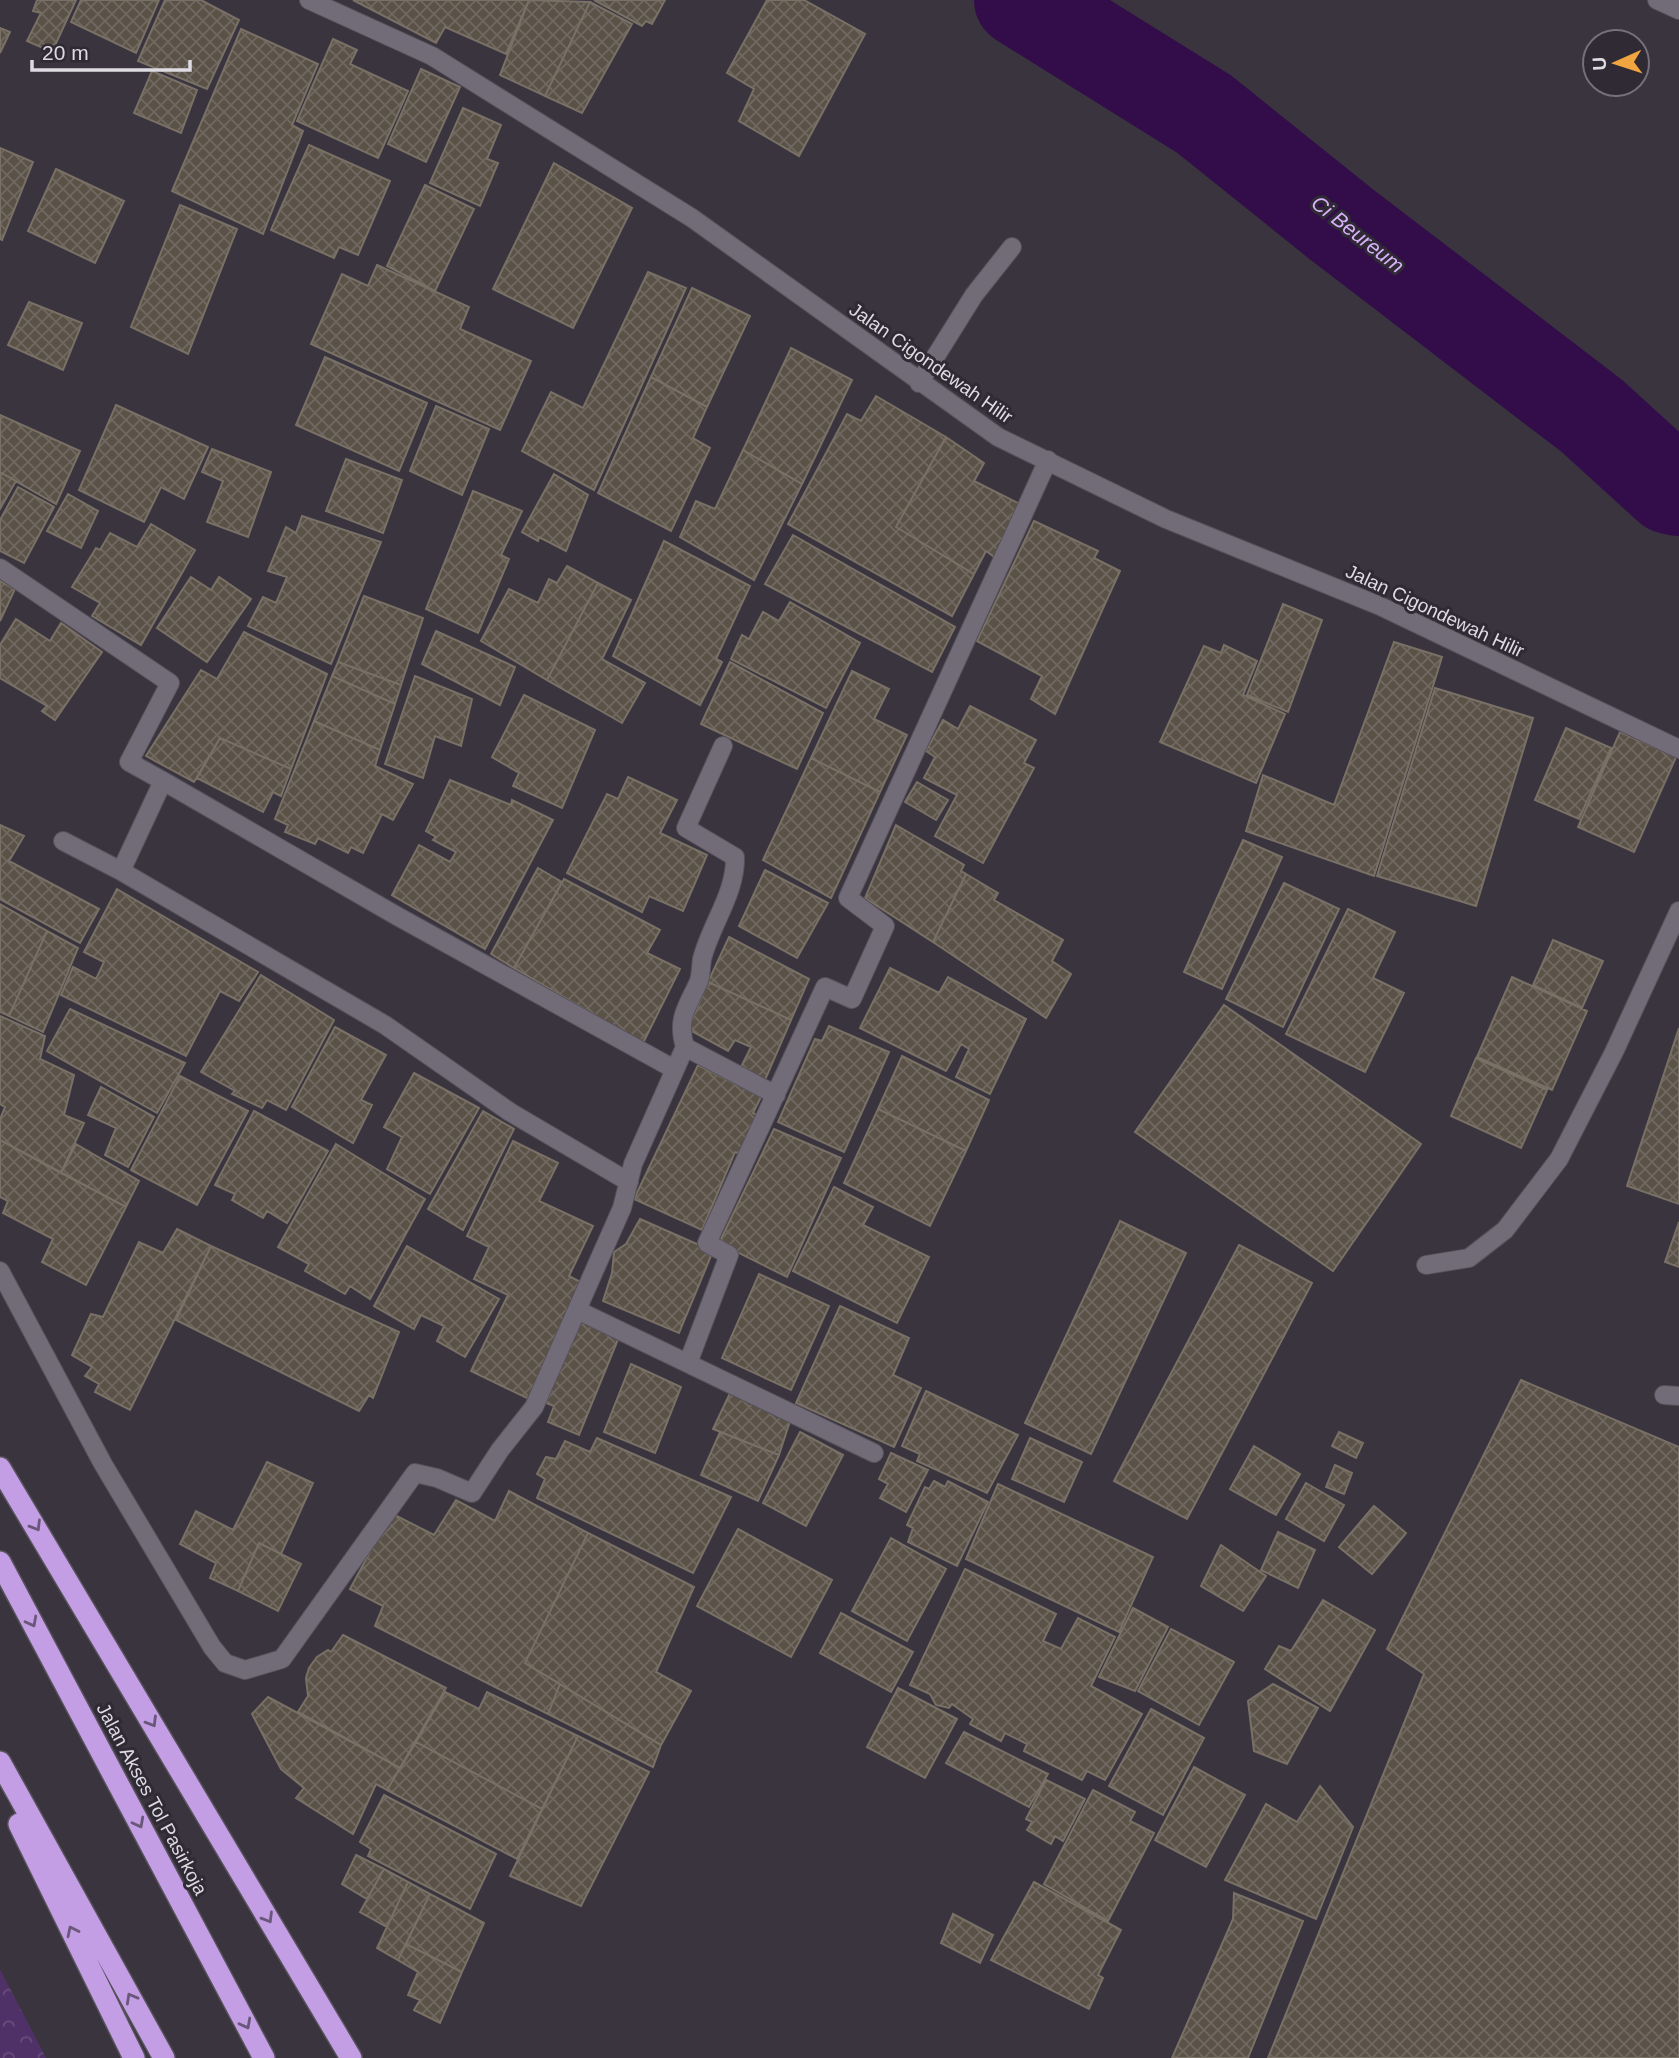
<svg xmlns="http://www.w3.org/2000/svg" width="1679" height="2058" viewBox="0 0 1679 2058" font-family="Arial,sans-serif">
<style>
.forest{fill:url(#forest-crowns)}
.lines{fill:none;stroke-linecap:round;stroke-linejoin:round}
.river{stroke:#320d4a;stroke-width:94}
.building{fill:url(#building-cross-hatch);stroke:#797066;stroke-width:2}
.service-casing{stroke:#56515a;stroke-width:20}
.minor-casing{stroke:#56515a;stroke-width:20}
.tertiary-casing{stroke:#56515a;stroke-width:20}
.motorway-casing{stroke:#56515a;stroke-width:24}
.service{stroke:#726c78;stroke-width:18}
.minor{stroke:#726c78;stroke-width:18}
.tertiary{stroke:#726c78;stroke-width:18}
.motorway{stroke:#c39ee4;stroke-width:21}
.oneway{stroke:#6a587a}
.labels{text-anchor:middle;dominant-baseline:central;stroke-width:6;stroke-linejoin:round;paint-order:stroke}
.street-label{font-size:19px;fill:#dedbe2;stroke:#2f2a34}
.water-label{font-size:21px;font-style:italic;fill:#d8b1fb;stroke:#2f2a34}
</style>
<defs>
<pattern id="forest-crowns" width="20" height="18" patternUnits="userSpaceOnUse" patternTransform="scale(1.75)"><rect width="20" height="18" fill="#4f3167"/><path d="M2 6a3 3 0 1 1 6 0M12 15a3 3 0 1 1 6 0" fill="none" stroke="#684e7c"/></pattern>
<pattern id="building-cross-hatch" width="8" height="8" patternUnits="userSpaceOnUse" patternTransform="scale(1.75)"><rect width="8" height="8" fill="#5a5147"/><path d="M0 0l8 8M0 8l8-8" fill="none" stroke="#716961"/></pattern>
</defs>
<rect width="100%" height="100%" fill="#39343e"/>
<!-- forest -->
<path class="forest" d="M 0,1969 L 46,2058 L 0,2058 Z"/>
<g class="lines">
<!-- river -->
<path class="river" d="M 1021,0 L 1204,114 L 1341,224 L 1592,416 L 1670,487 L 1679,489"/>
</g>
<!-- building -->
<path class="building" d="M 37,0 L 76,0 L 52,52 L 27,41 L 41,13 L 33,11 Z
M 81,0 L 159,0 L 136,53 L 71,22 Z
M 165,0 L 201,0 L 239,20 L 207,89 L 138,61 Z
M 353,0 L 529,0 L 506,54 L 445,27 L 436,43 Z
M 529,0 L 590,2 L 545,96 L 500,75 Z
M 594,0 L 665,0 L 652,24 L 646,21 L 642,26 Z
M 767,0 L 804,0 L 865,34 L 799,156 L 739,121 L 754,89 L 727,73 Z
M 590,2 L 632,24 L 582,113 L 545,96 Z
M 0,28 L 10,32 L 0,53 Z
M 241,29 L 318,64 L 292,125 L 303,131 L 263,234 L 172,191 Z
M 333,39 L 357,50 L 350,64 L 408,91 L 378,158 L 297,121 Z
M 421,69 L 460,87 L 426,162 L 388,144 Z
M 152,71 L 197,90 L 181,133 L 134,113 Z
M 463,108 L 501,125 L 487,159 L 498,163 L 480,206 L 430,183 Z
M 309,145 L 390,181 L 358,255 L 339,247 L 334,258 L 271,230 Z
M 0,148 L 33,162 L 2,240 L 0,239 Z
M 554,163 L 632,208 L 573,328 L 493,289 Z
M 56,169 L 124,201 L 95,263 L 28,231 Z
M 425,185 L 474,209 L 435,291 L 387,266 Z
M 180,205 L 237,229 L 188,354 L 131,327 Z
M 377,265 L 469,307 L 460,329 L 531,361 L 500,430 L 311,344 L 342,274 L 368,286 Z
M 648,272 L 686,288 L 594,490 L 522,451 L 551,392 L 583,408 Z
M 692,288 L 750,316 L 707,407 L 651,377 Z
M 29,302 L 82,323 L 63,370 L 8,345 Z
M 791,348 L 852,380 L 802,484 L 743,450 Z
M 325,357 L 427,403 L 399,471 L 296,425 Z
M 651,377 L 707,407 L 693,438 L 710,448 L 671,531 L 598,493 Z
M 876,396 L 946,437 L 896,527 L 974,574 L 952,616 L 788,524 L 847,414 L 861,421 Z
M 116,405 L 208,447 L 184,499 L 161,487 L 144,522 L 79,490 Z
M 436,406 L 489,429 L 462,495 L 410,471 Z
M 0,415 L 80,451 L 56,504 L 0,472 Z
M 946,437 L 984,463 L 974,481 L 1022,505 L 997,559 L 986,551 L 974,574 L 896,527 Z
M 212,449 L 271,472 L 248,537 L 207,522 L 223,481 L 202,472 Z
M 743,450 L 802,484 L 754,580 L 680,537 L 696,501 L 715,509 Z
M 346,459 L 402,480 L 383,533 L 326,511 Z
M 0,472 L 16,481 L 0,509 Z
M 554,474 L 588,495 L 566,551 L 539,537 L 538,541 L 522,532 Z
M 18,487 L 54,507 L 24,563 L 0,551 L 0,520 Z
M 473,491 L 522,511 L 501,555 L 509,559 L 478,633 L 426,609 Z
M 68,494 L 98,511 L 81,548 L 47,531 Z
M 302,516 L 381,542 L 331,664 L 248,626 L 263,597 L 276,603 L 287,577 L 268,571 L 286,527 L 296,533 Z
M 1034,521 L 1098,551 L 1094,558 L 1120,571 L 1055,714 L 1031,699 L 1042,676 L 977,641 Z
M 151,524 L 195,550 L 141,645 L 92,616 L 100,603 L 72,587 L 96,548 L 100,550 L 110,533 L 137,547 Z
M 793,535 L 955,627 L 932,672 L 765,584 Z
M 664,541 L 750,586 L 716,659 L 722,662 L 700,705 L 613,656 Z
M 567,566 L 598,583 L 547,680 L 481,641 L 509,589 L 538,603 L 549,579 L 557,583 Z
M 191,577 L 211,590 L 219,577 L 251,599 L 207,662 L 157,628 Z
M 0,581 L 15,589 L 0,621 Z
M 598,583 L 631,600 L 602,659 L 645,683 L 622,723 L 547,680 Z
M 364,596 L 423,618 L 401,685 L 338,662 Z
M 790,602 L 860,643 L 826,708 L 731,659 L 742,635 L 749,639 L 763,612 L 779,621 Z
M 1283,604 L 1322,620 L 1288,712 L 1247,695 Z
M 16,619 L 50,641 L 61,623 L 102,652 L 55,720 L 42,711 L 47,706 L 0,678 L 0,645 Z
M 436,631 L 515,667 L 500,705 L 422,664 Z
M 244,632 L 327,674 L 291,769 L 220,738 L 194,782 L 146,756 L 201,670 L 217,679 Z
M 1394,642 L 1442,657 L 1374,876 L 1246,831 L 1263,775 L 1334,805 Z
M 1224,645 L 1257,661 L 1243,695 L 1285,714 L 1256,783 L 1160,742 L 1204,646 L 1221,653 Z
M 338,662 L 401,685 L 395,704 L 332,676 Z
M 730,662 L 823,713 L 797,769 L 701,724 Z
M 852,671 L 889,689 L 874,719 L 907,735 L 880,792 L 811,758 Z
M 332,676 L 395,704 L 380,750 L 314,721 Z
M 415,676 L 472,699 L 461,746 L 435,736 L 423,778 L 385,764 Z
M 1435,688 L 1533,718 L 1476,906 L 1377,876 Z
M 524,695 L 595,730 L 562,808 L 513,786 L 519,773 L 492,757 Z
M 970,706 L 1036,740 L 1024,763 L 1034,768 L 983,863 L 935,836 L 957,795 L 924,778 L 935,757 L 926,751 L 943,720 L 958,729 Z
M 314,721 L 380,750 L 375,766 L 413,784 L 393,820 L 382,814 L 363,853 L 351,847 L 348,853 L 318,838 L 315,844 L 285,832 L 288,825 L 275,819 Z
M 1566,728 L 1611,748 L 1579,819 L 1535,800 Z
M 1620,732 L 1676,757 L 1634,852 L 1578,827 Z
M 220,738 L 291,769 L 281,796 L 273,792 L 263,812 L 197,778 Z
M 811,758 L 880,792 L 831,898 L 763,860 Z
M 628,777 L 677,800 L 660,833 L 707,855 L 683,911 L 649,896 L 642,912 L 567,873 L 607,794 L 618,799 Z
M 450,780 L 511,805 L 512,800 L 553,820 L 485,949 L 392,895 L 419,845 L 450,862 L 456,852 L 433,840 L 436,837 L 426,831 Z
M 917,782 L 948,800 L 936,820 L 905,802 Z
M 0,825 L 24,836 L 9,861 L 99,909 L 80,943 L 0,899 Z
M 896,825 L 964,865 L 961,871 L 966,874 L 933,942 L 865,898 Z
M 1243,840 L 1282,857 L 1222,989 L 1184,972 Z
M 538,868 L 562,882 L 514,968 L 491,954 Z
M 765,870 L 828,903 L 797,958 L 739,926 Z
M 966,874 L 998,893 L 994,900 L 1063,940 L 1052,961 L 1071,974 L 1046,1018 L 933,942 Z
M 564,879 L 660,930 L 647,953 L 680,969 L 643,1043 L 514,968 Z
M 1284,883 L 1339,909 L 1283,1027 L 1226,999 Z
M 117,889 L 258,972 L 239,1001 L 220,991 L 186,1056 L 61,995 L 73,967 L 96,979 L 104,962 L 84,952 Z
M 0,904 L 47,931 L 9,1016 L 0,1012 Z
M 1348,909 L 1395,932 L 1373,978 L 1404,993 L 1365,1072 L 1286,1034 Z
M 47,931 L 78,948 L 43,1032 L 9,1016 Z
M 729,937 L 809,979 L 791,1020 L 708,982 Z
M 1553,940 L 1603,961 L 1582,1008 L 1533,985 Z
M 890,968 L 939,993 L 948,977 L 1026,1019 L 990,1094 L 956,1077 L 969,1049 L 961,1044 L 946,1071 L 860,1028 Z
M 261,975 L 334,1020 L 286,1110 L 267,1100 L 262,1108 L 232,1094 L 235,1091 L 201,1072 Z
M 1512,977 L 1587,1011 L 1552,1090 L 1477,1057 Z
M 708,982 L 791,1020 L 765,1080 L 740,1069 L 751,1047 L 735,1040 L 728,1051 L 688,1029 Z
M 1224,1005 L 1421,1144 L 1333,1271 L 1135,1132 Z
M 70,1009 L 185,1063 L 157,1113 L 47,1051 Z
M 0,1016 L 45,1036 L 40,1059 L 74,1075 L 64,1115 L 84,1123 L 61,1173 L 0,1140 L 0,1119 L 5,1107 L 0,1104 Z
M 829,1026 L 889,1052 L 844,1152 L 778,1122 L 815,1039 L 822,1041 Z
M 335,1027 L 386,1055 L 361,1100 L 372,1105 L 353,1143 L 292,1107 Z
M 1679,1028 L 1679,1204 L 1627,1186 Z
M 902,1056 L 989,1100 L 966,1151 L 878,1109 Z
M 1476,1058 L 1547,1090 L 1521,1148 L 1451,1116 Z
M 698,1065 L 761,1097 L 753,1113 L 761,1117 L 742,1155 L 735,1152 L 702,1230 L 634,1199 Z
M 414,1073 L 479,1108 L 430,1194 L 387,1169 L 402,1137 L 384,1127 Z
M 180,1076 L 248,1111 L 197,1205 L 131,1170 Z
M 101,1087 L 154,1117 L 128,1167 L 105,1155 L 116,1128 L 88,1115 Z
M 878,1109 L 966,1151 L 930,1226 L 844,1183 Z
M 254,1111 L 328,1151 L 287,1223 L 267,1211 L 263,1218 L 232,1200 L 235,1194 L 215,1185 Z
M 483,1111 L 514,1129 L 463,1230 L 428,1209 Z
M 774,1129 L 841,1158 L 787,1277 L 719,1243 Z
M 0,1140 L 126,1207 L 86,1285 L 42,1262 L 53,1239 L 3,1213 L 8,1201 L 0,1197 Z
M 513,1141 L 558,1163 L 539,1201 L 593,1226 L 569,1276 L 586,1285 L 531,1400 L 471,1371 L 508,1295 L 474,1279 L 489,1247 L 467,1236 Z
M 76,1144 L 139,1181 L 126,1207 L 61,1173 Z
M 336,1144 L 425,1199 L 370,1299 L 350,1286 L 345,1294 L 305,1271 L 309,1264 L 278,1247 Z
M 834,1187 L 873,1207 L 863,1225 L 929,1257 L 897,1323 L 793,1271 Z
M 640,1219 L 713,1251 L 679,1333 L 603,1301 L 612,1273 L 614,1252 L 626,1244 Z
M 1120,1221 L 1186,1253 L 1091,1454 L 1025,1423 Z
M 1679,1222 L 1679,1267 L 1665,1262 Z
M 177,1229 L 211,1246 L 130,1410 L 95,1392 L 99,1384 L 85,1376 L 92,1367 L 72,1355 L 91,1314 L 103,1317 L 139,1242 L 163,1253 Z
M 1239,1245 L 1312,1283 L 1187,1519 L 1114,1481 Z
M 211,1246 L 399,1332 L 373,1398 L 369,1395 L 359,1411 L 176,1320 Z
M 407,1246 L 499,1299 L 465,1357 L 437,1341 L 444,1326 L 421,1315 L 414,1329 L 374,1306 Z
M 759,1274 L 829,1306 L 791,1390 L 722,1358 Z
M 840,1306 L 909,1338 L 893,1375 L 921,1388 L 894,1447 L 796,1403 Z
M 578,1319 L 619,1337 L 579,1435 L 548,1422 L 554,1406 L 546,1403 Z
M 631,1364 L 681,1387 L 655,1453 L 604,1432 Z
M 1521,1380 L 1679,1447 L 1679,2058 L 1268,2058 L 1424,1674 L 1387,1649 Z
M 926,1391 L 1018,1435 L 987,1493 L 917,1461 L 920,1454 L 902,1446 Z
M 730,1393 L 790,1421 L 779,1455 L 713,1429 Z
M 720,1432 L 779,1455 L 758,1501 L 701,1475 Z
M 800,1432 L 843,1455 L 806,1526 L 763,1503 Z
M 1339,1432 L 1363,1443 L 1356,1458 L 1332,1446 Z
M 597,1438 L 731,1497 L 693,1573 L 537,1498 L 545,1479 L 537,1474 L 546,1457 L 556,1459 L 565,1441 L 590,1452 Z
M 1030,1438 L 1082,1462 L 1064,1502 L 1012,1479 Z
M 1254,1446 L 1300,1474 L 1276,1515 L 1230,1489 Z
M 891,1453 L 928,1470 L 906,1512 L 880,1498 L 888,1484 L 879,1479 Z
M 267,1462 L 313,1483 L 281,1554 L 259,1543 L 238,1591 L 210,1578 L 216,1563 L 180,1544 L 196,1511 L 233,1530 Z
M 1335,1465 L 1352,1473 L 1344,1494 L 1326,1487 Z
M 934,1481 L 945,1487 L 948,1481 L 988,1502 L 957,1566 L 908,1542 L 913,1528 L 907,1525 L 925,1487 L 929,1489 Z
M 1306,1483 L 1344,1505 L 1324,1541 L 1286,1519 Z
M 998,1484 L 1153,1557 L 1119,1632 L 966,1559 Z
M 509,1491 L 588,1533 L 525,1663 L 560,1684 L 548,1714 L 375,1626 L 383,1606 L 350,1589 L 391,1513 L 434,1535 L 456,1500 L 495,1521 Z
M 1374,1506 L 1406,1533 L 1372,1574 L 1339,1547 Z
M 738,1529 L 832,1580 L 791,1657 L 697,1606 Z
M 1278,1532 L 1315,1550 L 1298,1588 L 1261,1570 Z
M 588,1533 L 694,1587 L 656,1672 L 691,1691 L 661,1745 L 525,1663 Z
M 891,1538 L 946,1569 L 907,1641 L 852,1611 Z
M 259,1543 L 301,1564 L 278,1611 L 238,1591 Z
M 1221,1545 L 1266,1576 L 1243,1611 L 1201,1586 Z
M 965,1569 L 1056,1614 L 1043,1641 L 1061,1649 L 1078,1618 L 1115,1637 L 1091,1686 L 1142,1714 L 1105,1780 L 1087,1771 L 1082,1780 L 1024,1751 L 1027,1744 L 1005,1733 L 1001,1741 L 970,1724 L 973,1719 L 952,1704 L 949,1708 L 936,1705 L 930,1694 L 910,1685 Z
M 1323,1600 L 1375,1630 L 1330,1711 L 1265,1669 L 1279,1646 L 1291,1651 Z
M 1133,1608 L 1168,1627 L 1135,1691 L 1099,1677 Z
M 841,1613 L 913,1652 L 891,1692 L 820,1653 Z
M 1171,1629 L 1234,1662 L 1199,1725 L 1138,1691 Z
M 343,1635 L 446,1688 L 400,1768 L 298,1712 L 308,1696 L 306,1678 L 309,1668 L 317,1657 L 328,1650 L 331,1652 Z
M 560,1684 L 661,1745 L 653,1767 L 548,1714 Z
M 1273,1684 L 1318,1708 L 1287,1764 L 1254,1751 L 1248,1701 Z
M 898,1688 L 957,1719 L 925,1778 L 867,1747 Z
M 445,1692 L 479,1709 L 487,1692 L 578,1736 L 542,1809 L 416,1742 Z
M 268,1697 L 400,1768 L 387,1790 L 376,1784 L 353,1834 L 296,1798 L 304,1788 L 281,1769 L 252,1714 Z
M 1151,1709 L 1204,1738 L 1163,1815 L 1109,1786 Z
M 964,1732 L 1048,1774 L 1029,1807 L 946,1763 Z
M 578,1736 L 649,1772 L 581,1906 L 510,1876 Z
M 416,1742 L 542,1809 L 517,1859 L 387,1790 Z
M 1194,1767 L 1245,1795 L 1206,1867 L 1155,1840 Z
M 1046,1780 L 1085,1799 L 1063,1841 L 1055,1836 L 1051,1844 L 1027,1830 L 1032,1822 L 1026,1819 Z
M 1320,1786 L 1353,1827 L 1316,1919 L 1225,1880 L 1266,1804 L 1297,1822 Z
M 1093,1790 L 1135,1812 L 1130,1821 L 1154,1833 L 1108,1921 L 1044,1884 Z
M 384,1795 L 496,1854 L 470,1909 L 368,1856 L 371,1849 L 360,1842 Z
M 356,1855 L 384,1869 L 367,1899 L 342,1884 Z
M 384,1869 L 408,1882 L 387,1927 L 360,1912 Z
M 408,1882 L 430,1894 L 398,1960 L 377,1948 Z
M 1034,1882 L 1121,1930 L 1098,1975 L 1103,1978 L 1089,2009 L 991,1960 Z
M 1234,1893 L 1303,1921 L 1248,2058 L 1172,2058 L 1233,1919 Z
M 430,1894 L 484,1923 L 462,1972 L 406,1944 Z
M 953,1914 L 993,1935 L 980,1963 L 941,1943 Z
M 406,1944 L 462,1972 L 440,2023 L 414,2010 L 420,2000 L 408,1995 L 418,1972 L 398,1960 Z"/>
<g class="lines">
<defs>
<path id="service" d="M 919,383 L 974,295 L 1012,247
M 1426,1265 L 1469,1258 L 1505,1230 L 1559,1159 L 1614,1052 L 1679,911
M 1664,1395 L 1679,1396"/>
<path id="minor" d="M 1657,0 L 1679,10
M 0,568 L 170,683 L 129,762 L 163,781
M 63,841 L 121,871 L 385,1025 L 510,1112 L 629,1182
M 121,871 L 163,781 L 397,916 L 674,1069
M 685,1047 L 776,1095
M 0,1271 L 103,1464 L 212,1647 L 225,1663 L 245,1670 L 282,1659 L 415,1473 L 437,1478 L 472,1493 L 500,1450 L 534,1407 L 622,1208 L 633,1164 L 685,1047 C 676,1018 688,1006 699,981 C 701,974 701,966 702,959 C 711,924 736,893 735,857 L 686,828 L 723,746
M 577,1310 L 874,1453
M 688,1363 L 729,1255 L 707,1243 L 825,987 L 852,999 L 885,926 L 848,898 L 1048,460"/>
<path id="tertiary" d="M 309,0 L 432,56 L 692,218 L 998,437 L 1166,519 L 1380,606 L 1679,749"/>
<path id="motorway" d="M 0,1468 L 351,2058
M 0,1562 L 264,2058
M 0,1762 L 164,2058
M 19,1824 L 134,2058"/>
</defs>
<!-- service casing -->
<use href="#service" class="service-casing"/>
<!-- minor casing -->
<use href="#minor" class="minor-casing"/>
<!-- tertiary casing -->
<use href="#tertiary" class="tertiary-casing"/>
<!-- motorway casing -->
<use href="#motorway" class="motorway-casing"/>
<!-- service -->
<use href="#service" class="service"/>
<!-- minor -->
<use href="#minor" class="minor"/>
<!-- tertiary -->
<use href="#tertiary" class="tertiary"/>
<!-- motorway -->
<use href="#motorway" class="motorway"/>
</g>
<!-- one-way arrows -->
<defs><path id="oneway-chevron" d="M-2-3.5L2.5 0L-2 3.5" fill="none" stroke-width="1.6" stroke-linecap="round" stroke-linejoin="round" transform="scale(1.75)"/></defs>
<g class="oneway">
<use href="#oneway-chevron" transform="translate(36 1526) rotate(59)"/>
<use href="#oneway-chevron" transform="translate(32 1622) rotate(62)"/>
<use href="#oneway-chevron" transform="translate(152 1722) rotate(59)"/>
<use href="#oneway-chevron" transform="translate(139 1823) rotate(62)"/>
<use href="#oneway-chevron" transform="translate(268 1918) rotate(59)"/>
<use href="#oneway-chevron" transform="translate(72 1931) rotate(-116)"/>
<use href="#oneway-chevron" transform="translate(131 1998) rotate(-119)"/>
<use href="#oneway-chevron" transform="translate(246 2024) rotate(62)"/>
</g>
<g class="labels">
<!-- street labels -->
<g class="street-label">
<text transform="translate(931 363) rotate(35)">Jalan Cigondewah Hilir</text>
<text transform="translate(1435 611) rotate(25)">Jalan Cigondewah Hilir</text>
<text transform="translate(152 1799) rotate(62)">Jalan Akses Tol Pasirkoja</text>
</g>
<!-- water labels -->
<g class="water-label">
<text transform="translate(1358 234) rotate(38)">Ci Beureum</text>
</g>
</g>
<!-- north arrow -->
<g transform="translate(1616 63) rotate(267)"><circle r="33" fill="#2f2a34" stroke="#75717a" stroke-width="2"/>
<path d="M0-5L12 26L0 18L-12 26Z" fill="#f1a540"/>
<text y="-10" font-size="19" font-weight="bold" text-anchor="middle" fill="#dedbe2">U</text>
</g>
<!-- scale -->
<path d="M32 60v10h158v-10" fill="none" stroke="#dedbe2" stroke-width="3.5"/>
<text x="42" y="60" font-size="21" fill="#dedbe2" stroke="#2f2a34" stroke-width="5" paint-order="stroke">20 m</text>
</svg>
